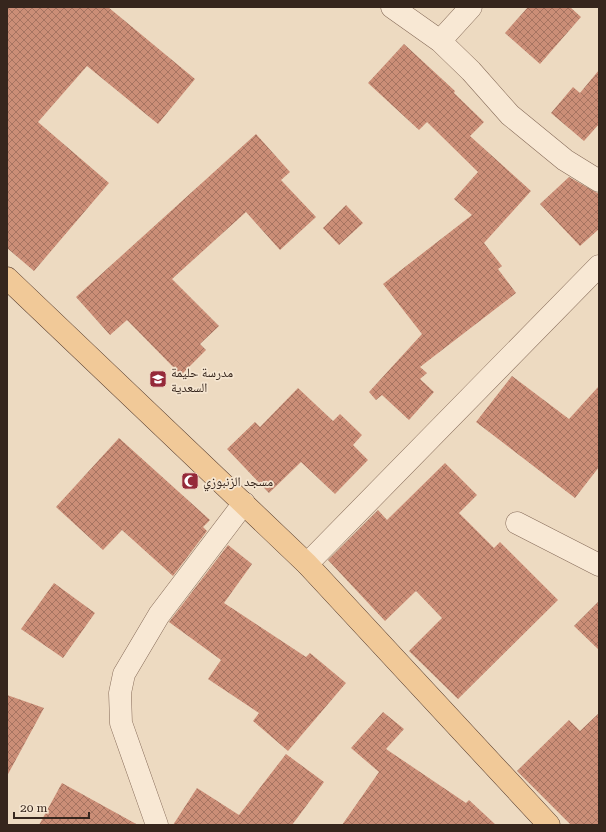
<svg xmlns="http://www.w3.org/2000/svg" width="606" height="832" viewBox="0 0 606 832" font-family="'Roboto Serif','Noto Naskh Arabic',serif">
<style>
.building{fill:url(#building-cross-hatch)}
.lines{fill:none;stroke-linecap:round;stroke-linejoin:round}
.minor-casing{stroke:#866b59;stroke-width:23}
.major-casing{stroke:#543a2d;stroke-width:23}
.minor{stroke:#f8e8d4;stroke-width:22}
.major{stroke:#f1c998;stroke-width:22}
.labels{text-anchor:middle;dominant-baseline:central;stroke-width:3.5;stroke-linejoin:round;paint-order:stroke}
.poi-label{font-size:13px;fill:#36261d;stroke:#f5e5d0;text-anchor:start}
</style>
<defs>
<pattern id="building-cross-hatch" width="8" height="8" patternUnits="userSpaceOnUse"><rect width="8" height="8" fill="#cb8e77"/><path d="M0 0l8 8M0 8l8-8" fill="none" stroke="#a67461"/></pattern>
</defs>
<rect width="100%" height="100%" fill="#eddac1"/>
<!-- building -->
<path class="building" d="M 7,7 L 108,7 L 195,79 L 158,124 L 87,66 L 38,122 L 109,183 L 34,271 L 7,248 Z
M 528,7 L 570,7 L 581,17 L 540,64 L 505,33 Z
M 404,44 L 455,91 L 454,93 L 484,122 L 470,136 L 531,191 L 484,243 L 502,266 L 498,269 L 516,293 L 420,367 L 427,373 L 420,379 L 434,392 L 409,420 L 382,395 L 376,400 L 369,392 L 422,334 L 383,284 L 472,215 L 454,199 L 478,172 L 427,122 L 419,130 L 368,83 Z
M 599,70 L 599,124 L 584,141 L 551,113 L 573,87 L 580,93 Z
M 256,134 L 290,172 L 281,180 L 316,217 L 280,250 L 246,212 L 172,279 L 219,326 L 200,344 L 206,350 L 181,375 L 127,320 L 110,335 L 76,297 Z
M 569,177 L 599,194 L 599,229 L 580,246 L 540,204 Z
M 346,205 L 363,223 L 339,245 L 323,228 Z
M 512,376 L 569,419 L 599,386 L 599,467 L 575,498 L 476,422 Z
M 298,388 L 333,421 L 340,414 L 362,435 L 353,445 L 368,460 L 335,494 L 301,462 L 269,493 L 227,449 L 255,422 L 260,427 Z
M 119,438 L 210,520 L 203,527 L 207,531 L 173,576 L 122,530 L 103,550 L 56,507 Z
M 445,463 L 477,495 L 459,513 L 494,548 L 500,542 L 558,600 L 458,699 L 409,651 L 442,618 L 416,591 L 385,621 L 328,560 L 378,510 L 387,520 Z
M 228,545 L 252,564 L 224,603 L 306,657 L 310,653 L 346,683 L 288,751 L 253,721 L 259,713 L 208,679 L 221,660 L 169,622 Z
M 54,583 L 95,613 L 63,658 L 21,629 Z
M 599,601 L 599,650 L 574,626 Z
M 7,695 L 44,708 L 7,776 Z
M 383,712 L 404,729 L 386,749 L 466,803 L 469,800 L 496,825 L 342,825 L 379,772 L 351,748 Z
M 599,713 L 599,825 L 571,825 L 517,771 L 569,720 L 580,731 Z
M 286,754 L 324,782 L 292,825 L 173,825 L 197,788 L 239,815 Z
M 62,783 L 138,825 L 39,825 Z"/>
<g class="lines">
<defs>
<path id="minor" d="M 392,7 L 440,41 L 471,71 L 510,115 L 565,160 L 599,181
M 440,41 L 471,7
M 517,523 L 599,565
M 307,564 L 599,266
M 157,825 L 121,723 L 120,693 L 124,674 L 159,615 L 244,503"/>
<path id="major" d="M 7,278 L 307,564 L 549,825"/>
</defs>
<!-- minor casing -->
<use href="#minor" class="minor-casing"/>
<!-- major casing -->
<use href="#major" class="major-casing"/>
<!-- minor -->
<use href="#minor" class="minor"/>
<!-- major -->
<use href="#major" class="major"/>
</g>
<!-- icons -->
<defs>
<symbol id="school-square" viewBox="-11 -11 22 22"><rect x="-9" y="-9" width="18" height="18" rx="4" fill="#952939" stroke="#f5e5d0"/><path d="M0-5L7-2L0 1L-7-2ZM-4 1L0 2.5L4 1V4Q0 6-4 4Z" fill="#fff"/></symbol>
<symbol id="mosque-square" viewBox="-11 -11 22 22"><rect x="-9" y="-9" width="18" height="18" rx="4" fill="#952939" stroke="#f5e5d0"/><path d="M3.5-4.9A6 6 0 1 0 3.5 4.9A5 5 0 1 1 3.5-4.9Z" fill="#fff"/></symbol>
</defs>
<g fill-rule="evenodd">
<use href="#school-square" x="148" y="369" width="20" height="20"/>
<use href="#mosque-square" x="180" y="471" width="20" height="20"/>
</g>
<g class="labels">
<!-- poi labels -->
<g class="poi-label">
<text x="171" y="372">مدرسة حليمة<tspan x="171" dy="15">السعدية</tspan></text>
<text x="203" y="481">مسجد الزنبوزي</text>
</g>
</g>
<!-- border -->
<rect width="606" height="832" fill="none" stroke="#36261d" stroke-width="16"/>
<!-- scale -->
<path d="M14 812v6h75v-6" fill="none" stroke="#36261d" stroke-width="2"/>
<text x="20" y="812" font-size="12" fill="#36261d" stroke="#f5e5d0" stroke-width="3" paint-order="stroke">20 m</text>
</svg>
